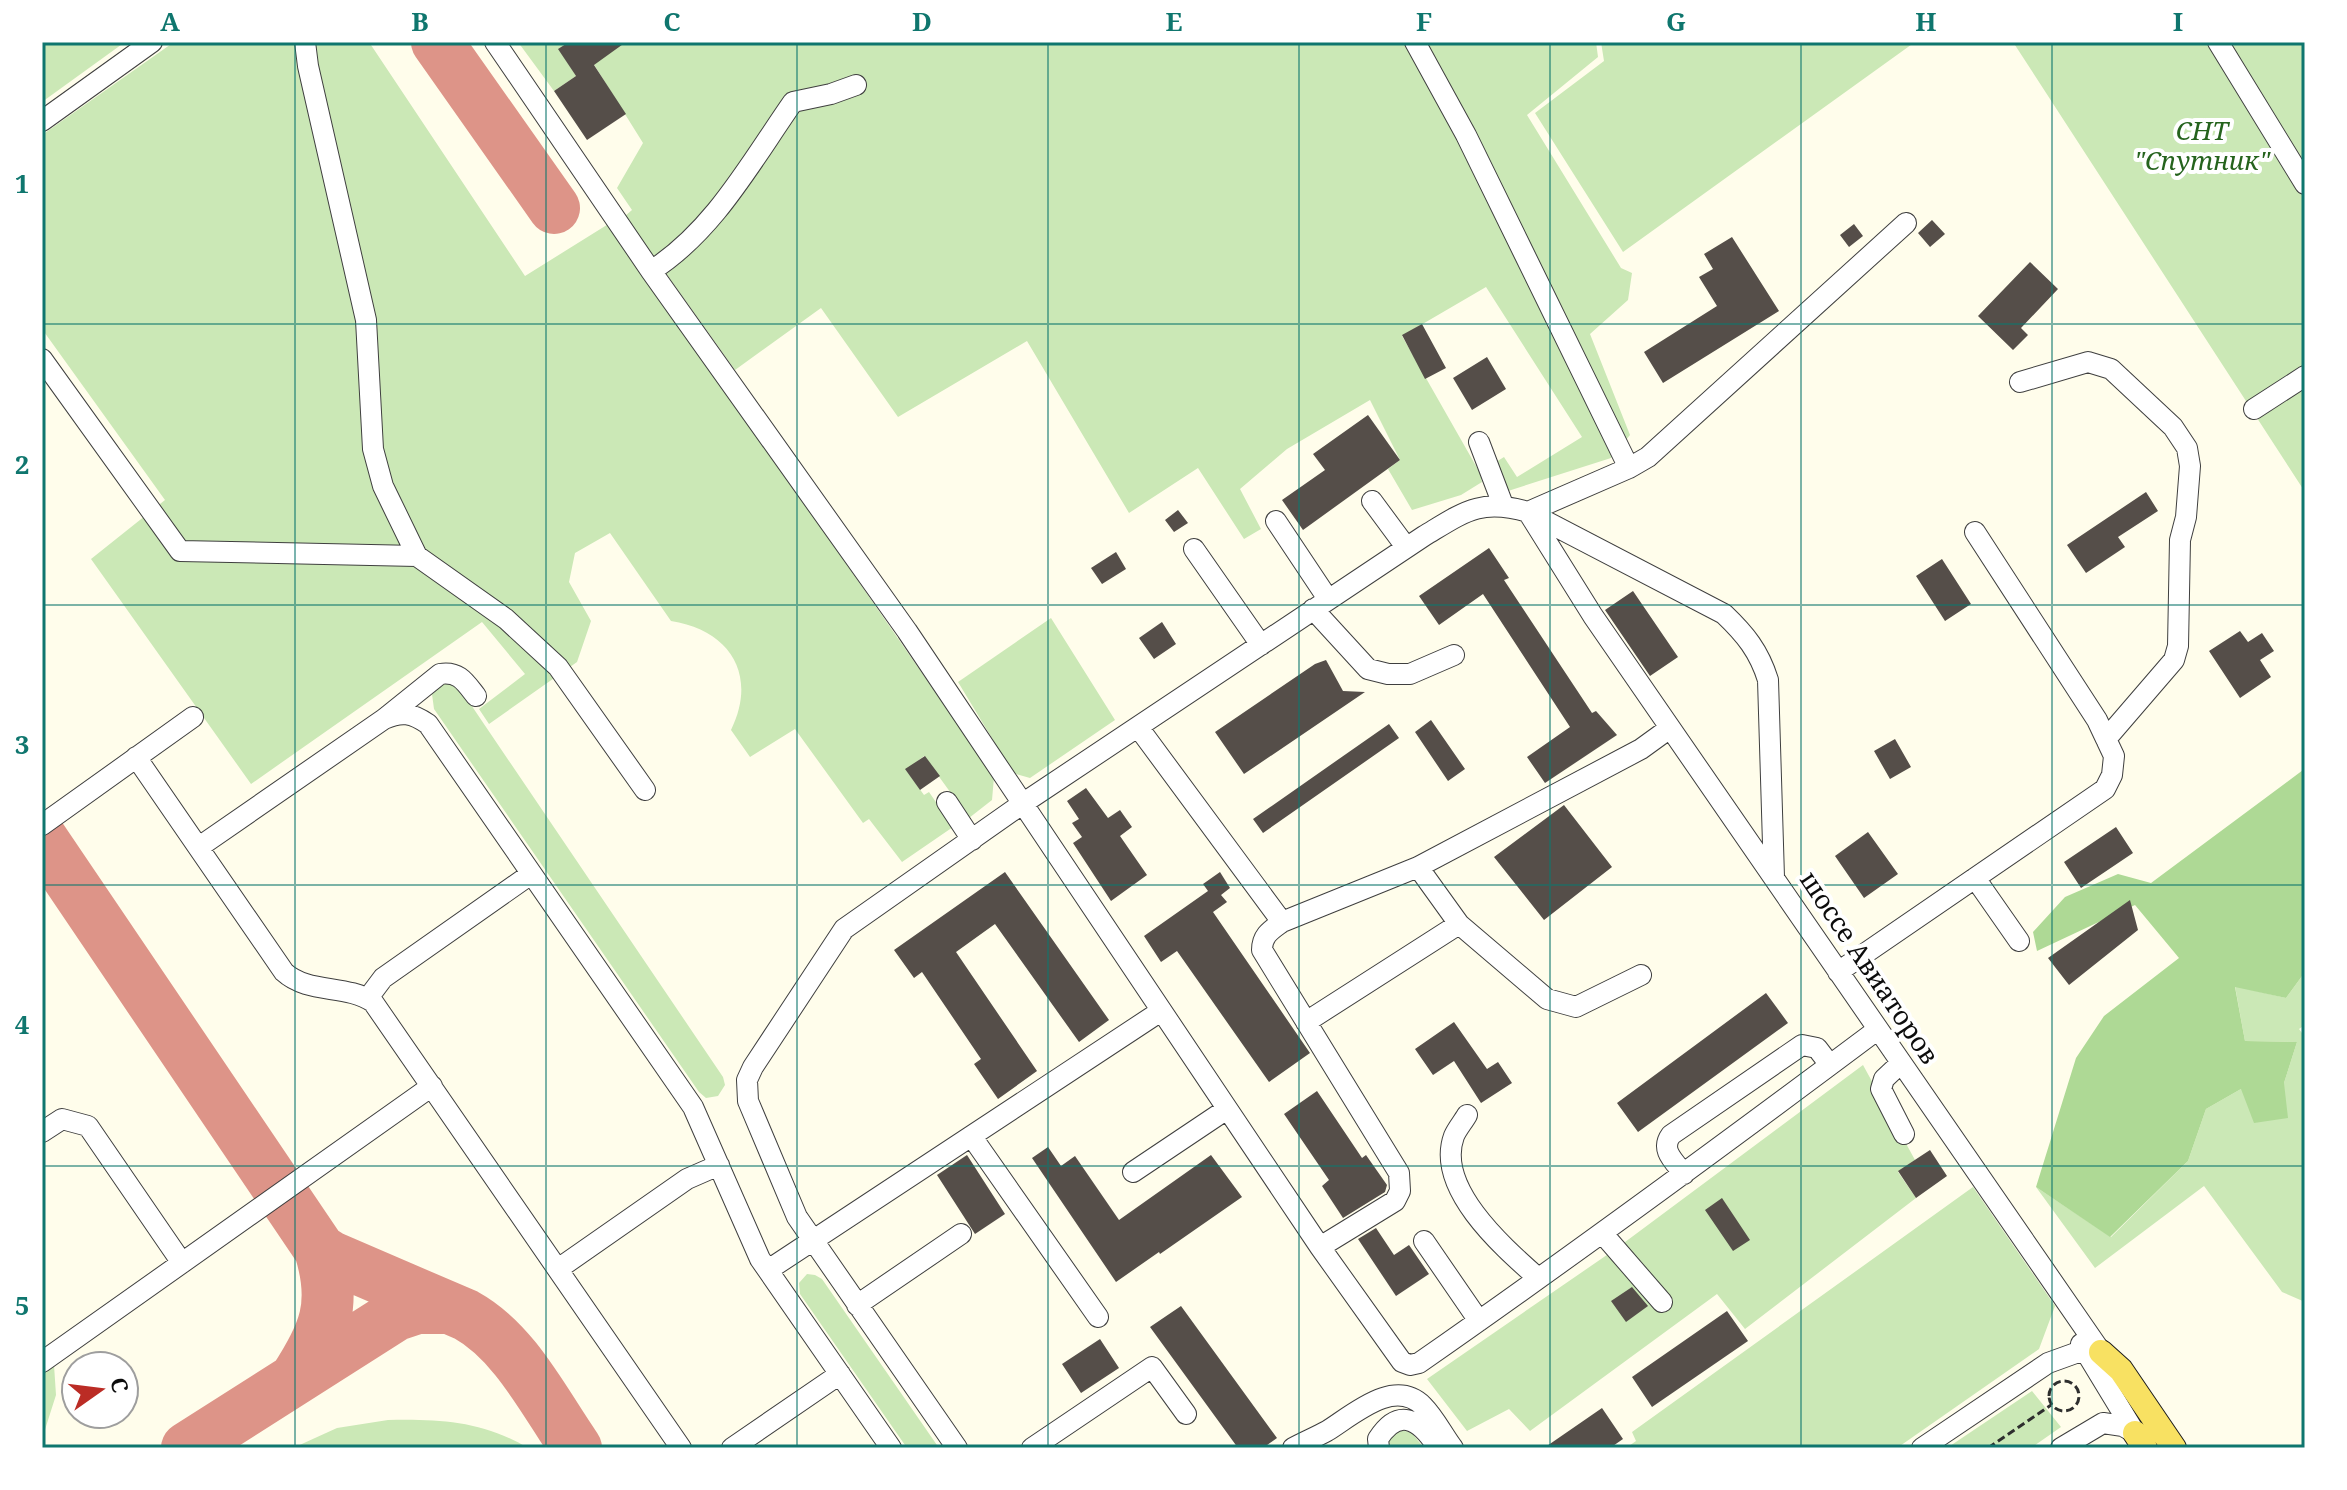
<svg xmlns="http://www.w3.org/2000/svg" width="2347" height="1490" viewBox="0 0 2347 1490" font-family="'Noto Serif',serif">
<style>
.green{fill:#cbe8b6}
.forest{fill:#aed995}
.lines{fill:none;stroke-linecap:round;stroke-linejoin:round}
.taxiway{stroke:#dd9488;stroke-width:52}
.building{fill:#554e49}
.minor-casing{stroke:#3f3f3f;stroke-width:22}
.major-casing{stroke:#1d1d1d;stroke-width:26}
.path{stroke:#2e2e2e;stroke-width:3;stroke-dasharray:8 4;stroke-linecap:butt}
.minor{stroke:#fff;stroke-width:20}
.major{stroke:#f8e162;stroke-width:24}
.grid{fill:none;stroke:#0f766e;stroke-width:2;stroke-opacity:0.55}
.labels{text-anchor:middle;dominant-baseline:central;stroke-width:8;stroke-linejoin:round;paint-order:stroke}
.park-label{font-size:26px;font-style:italic;fill:#25631d;stroke:#fff}
.street-label{font-size:26px;fill:#0c0c0c;stroke:#fff}
.neatline{fill:none;stroke:#0f766e;stroke-width:3}
.grid-label{font-size:26px;text-anchor:middle;font-weight:bold;fill:#0f766e}
</style>
<rect width="100%" height="100%" fill="#fffdeb"/>
<!-- green -->
<path class="green" d="M 42,42 L 125,42 L 42,102 Z
M 174,42 L 369,42 L 525,276 L 610,223 L 994,777 L 992,800 L 969,818 L 924,756 L 906,770 L 924,795 L 929,792 L 953,827 L 902,862 L 869,819 L 863,823 L 795,729 L 750,757 L 731,730 C 758,675 730,630 671,621 L 610,533 L 575,553 L 569,582 L 591,621 L 577,662 L 489,724 L 479,709 L 525,674 L 482,622 L 251,784 L 91,559 L 165,500 L 42,329 L 42,135 Z
M 518,42 L 569,42 L 559,49 L 576,76 L 554,91 Z
M 580,42 L 1596,42 L 1598,57 L 1527,115 L 1621,268 L 1632,273 L 1628,300 L 1590,334 L 1630,435 L 1611,458 L 1508,491 L 1496,462 L 1504,457 L 1517,477 L 1582,437 L 1486,287 L 1402,336 L 1480,473 L 1482,482 L 1461,495 L 1412,510 L 1388,469 L 1400,460 L 1370,400 L 1287,449 L 1240,489 L 1261,529 L 1244,539 L 1198,468 L 1129,513 L 1027,341 L 898,417 L 821,308 L 735,370 L 625,216 L 632,210 L 617,188 L 643,143 Z
M 1601,42 L 1915,42 L 1623,252 L 1535,113 L 1604,61 Z
M 2013,42 L 2305,42 L 2305,492 Z
M 1051,618 L 1115,720 L 1030,778 L 1013,773 L 958,682 Z
M 443,684 L 453,684 L 461,690 L 723,1077 L 725,1085 L 718,1096 L 706,1098 L 699,1092 L 434,709 L 432,694 Z
M 2305,972 L 2305,1025 L 2299,1029 L 2305,1037 L 2305,1302 L 2282,1292 L 2204,1186 L 2095,1268 L 2036,1187 L 2111,1237 L 2188,1161 L 2206,1109 L 2241,1089 L 2284,1083 L 2297,1042 L 2245,1041 L 2235,986 L 2286,998 Z
M 1863,1065 L 1915,1160 L 1898,1172 L 1916,1198 L 1745,1329 L 1717,1294 L 1530,1431 L 1509,1409 L 1467,1431 L 1427,1379 L 1617,1248 Z
M 1973,1187 L 2055,1306 L 2039,1349 L 1897,1448 L 1626,1448 L 1636,1441 L 1632,1432 Z
M 807,1274 L 815,1275 L 822,1279 L 939,1448 L 907,1448 L 800,1294 L 799,1283 Z
M 54,1365 L 56,1395 L 42,1439 L 42,1372 Z
M 2032,1391 L 2061,1427 L 2031,1448 L 1947,1448 Z
M 388,1420 C 439,1419 483,1421 528,1448 L 293,1448 L 337,1428 Z
M 1399,1430 L 1411,1432 L 1424,1448 L 1387,1448 L 1390,1436 Z"/>
<!-- forest -->
<path class="forest" d="M 2303,770 L 2305,771 L 2305,972 L 2286,998 L 2235,987 L 2245,1041 L 2297,1042 L 2284,1083 L 2288,1118 L 2254,1123 L 2241,1089 L 2206,1109 L 2188,1161 L 2110,1237 L 2036,1187 L 2076,1058 L 2104,1016 L 2179,958 L 2135,905 L 2037,951 L 2033,932 L 2065,897 L 2118,874 L 2151,883 Z"/>
<g class="lines">
<!-- taxiway -->
<path class="taxiway" d="M 437,42 L 554,208
M 42,839 L 320,1250 L 331,1257 L 466,1315 C 515,1342 544,1402 576,1448
M 295,1379 C 325,1333 337,1304 320,1250
M 187,1448 L 396,1315 L 417,1308 L 449,1308"/>
</g>
<!-- building -->
<path class="building" d="M 569,42 L 626,42 L 594,65 L 626,114 L 587,140 L 554,91 L 576,76 L 558,49 Z
M 1932,220 L 1945,234 L 1930,247 L 1918,233 Z
M 1854,224 L 1863,236 L 1849,247 L 1840,235 Z
M 1732,237 L 1779,311 L 1663,383 L 1644,352 L 1717,306 L 1699,277 L 1713,269 L 1704,254 Z
M 2030,262 L 2058,289 L 2021,328 L 2028,335 L 2013,350 L 1978,316 Z
M 1422,324 L 1446,368 L 1425,379 L 1402,335 Z
M 1487,357 L 1506,389 L 1472,410 L 1453,378 Z
M 1368,415 L 1400,460 L 1303,530 L 1282,500 L 1325,470 L 1313,454 Z
M 2146,492 L 2158,511 L 2118,537 L 2125,547 L 2086,573 L 2067,545 Z
M 1178,510 L 1188,523 L 1174,532 L 1165,520 Z
M 1489,548 L 1509,578 L 1504,580 L 1592,713 L 1596,711 L 1617,735 L 1545,783 L 1527,757 L 1570,727 L 1483,594 L 1439,625 L 1419,596 Z
M 1116,552 L 1126,569 L 1102,584 L 1091,568 Z
M 1942,559 L 1971,604 L 1945,621 L 1916,576 Z
M 1633,591 L 1678,657 L 1650,676 L 1605,610 Z
M 1162,622 L 1176,644 L 1154,659 L 1139,638 Z
M 2240,631 L 2248,642 L 2262,633 L 2274,651 L 2260,660 L 2271,677 L 2240,698 L 2209,651 Z
M 1326,660 L 1343,691 L 1365,692 L 1244,774 L 1215,732 L 1315,664 Z
M 1431,720 L 1465,769 L 1448,781 L 1415,732 Z
M 1389,724 L 1399,738 L 1263,833 L 1253,819 Z
M 1895,739 L 1911,767 L 1890,779 L 1874,751 Z
M 925,756 L 940,776 L 920,790 L 905,769 Z
M 1086,788 L 1108,818 L 1120,810 L 1132,827 L 1120,836 L 1147,875 L 1111,901 L 1073,843 L 1082,837 L 1072,823 L 1079,819 L 1067,801 Z
M 1564,805 L 1612,867 L 1544,920 L 1494,857 Z
M 2116,827 L 2133,853 L 2081,888 L 2064,862 Z
M 1868,832 L 1898,874 L 1864,898 L 1835,856 Z
M 1005,872 L 1109,1020 L 1079,1042 L 995,924 L 956,952 L 1037,1071 L 998,1099 L 974,1064 L 981,1059 L 922,972 L 914,978 L 894,950 Z
M 1220,872 L 1230,888 L 1221,895 L 1227,902 L 1213,912 L 1310,1053 L 1269,1082 L 1177,951 L 1161,962 L 1144,936 L 1208,891 L 1203,884 Z
M 2130,900 L 2138,930 L 2069,985 L 2048,958 Z
M 1766,993 L 1788,1023 L 1638,1132 L 1617,1103 Z
M 1454,1022 L 1487,1069 L 1498,1062 L 1512,1083 L 1481,1103 L 1454,1061 L 1433,1075 L 1415,1049 Z
M 1317,1091 L 1362,1158 L 1366,1155 L 1387,1185 L 1385,1192 L 1343,1218 L 1322,1186 L 1329,1180 L 1284,1114 Z
M 1048,1147 L 1061,1166 L 1075,1156 L 1119,1220 L 1211,1155 L 1242,1197 L 1160,1254 L 1159,1252 L 1116,1282 L 1032,1158 Z
M 1930,1150 L 1947,1176 L 1916,1198 L 1898,1171 Z
M 967,1155 L 1005,1214 L 975,1234 L 937,1175 Z
M 1722,1198 L 1750,1240 L 1733,1251 L 1705,1210 Z
M 1376,1228 L 1394,1255 L 1409,1245 L 1429,1274 L 1396,1296 L 1358,1239 Z
M 1632,1287 L 1648,1306 L 1626,1322 L 1611,1301 Z
M 1181,1306 L 1277,1438 L 1263,1448 L 1238,1448 L 1150,1327 Z
M 1727,1311 L 1748,1341 L 1652,1407 L 1632,1377 Z
M 1100,1339 L 1119,1368 L 1081,1393 L 1062,1364 Z
M 1602,1408 L 1623,1439 L 1610,1448 L 1544,1448 Z"/>
<g class="lines">
<defs>
<path id="minor" d="M 305,42 L 308,66 L 366,320 L 373,449 L 383,486 L 417,556 L 506,619 L 558,667 L 645,790
M 495,42 L 651,271 L 907,631 L 1320,1247 L 1402,1362 L 1410,1365 L 1419,1363 C 1574,1255 1726,1143 1877,1030
M 1415,42 L 1466,135 L 1629,468
M 2218,42 L 2305,184
M 42,121 L 152,42
M 1906,223 L 1648,457 L 1629,468 L 1528,512 L 1593,616 L 2101,1352
M 651,271 C 714,231 751,162 793,102 L 831,94 L 856,85
M 42,359 L 180,551 L 417,556
M 2020,382 L 2088,362 L 2111,369 L 2173,427 L 2187,448 L 2190,466 L 2186,517 L 2180,540 L 2178,646 L 2174,660 L 2106,739
M 2254,409 L 2305,376
M 1479,442 L 1503,505
M 1372,501 L 1406,547
M 1276,521 L 1328,599
M 1194,549 L 1261,645
M 1313,609 L 1368,669 L 1388,674 L 1410,674 L 1454,655
M 384,719 C 402,711 412,713 428,724 L 693,1107 L 760,1259 L 891,1448
M 1138,727 L 1282,922 C 1271,930 1262,935 1262,950 L 1399,1173 L 1400,1191 L 1395,1201 L 1320,1247
M 136,757 L 284,972 C 308,994 346,984 373,1002 L 681,1448
M 947,802 L 972,840
M 42,825 L 193,717
M 199,847 L 384,719 L 440,674 C 459,671 465,682 476,696
M 1418,867 L 1459,924
M 1975,878 L 2019,941
M 1282,922 L 1418,867 L 1641,749 L 1670,728
M 1838,972 L 2105,789 L 2112,775 L 2114,756 L 2097,720 L 1975,532
M 368,998 L 383,978 L 531,874
M 1306,1022 L 1459,924 L 1547,999 L 1576,1007 L 1641,975
M 1901,1063 L 1884,1079 L 1881,1089 L 1904,1134
M 1467,1115 C 1463,1122 1457,1129 1454,1136 C 1435,1188 1503,1247 1538,1278
M 42,1132 L 62,1119 L 88,1126 L 182,1263
M 972,1137 L 1098,1317
M 1133,1172 L 1227,1109
M 1684,1174 C 1674,1161 1660,1150 1671,1135 L 1802,1045 L 1817,1048 L 1830,1065
M 1603,1234 L 1662,1302
M 1424,1241 L 1479,1321
M 558,1269 L 687,1179 L 719,1165
M 768,1270 L 1161,1011
M 857,1305 L 961,1234
M 2081,1344 L 2135,1433
M 42,1362 L 432,1086
M 732,1448 L 840,1374
M 957,1448 L 797,1217 L 748,1101 L 747,1080 L 753,1067 L 844,929 L 1022,804 L 1424,536 C 1464,512 1480,498 1528,512 L 1724,614 C 1745,634 1759,651 1768,680 L 1774,877
M 1032,1448 L 1152,1367 L 1186,1414
M 1293,1448 C 1304,1442 1316,1437 1327,1431 C 1353,1415 1394,1377 1423,1406 C 1435,1418 1443,1435 1453,1448
M 1379,1448 L 1378,1439 C 1398,1408 1418,1418 1436,1445
M 1922,1448 L 2048,1363 L 2084,1350 L 2101,1352
M 2061,1448 L 2103,1423 L 2123,1426 L 2135,1433"/>
<path id="major" d="M 2101,1352 L 2121,1370 L 2174,1448
M 2135,1433 L 2145,1448"/>
</defs>
<!-- minor casing -->
<use href="#minor" class="minor-casing"/>
<!-- major casing -->
<use href="#major" class="major-casing"/>
<!-- path -->
<path class="path" d="M2049 1396a15 15 0 1 1 30 0a15 15 0 1 1-30 0Z
M 1988,1448 L 2051,1405"/>
<!-- minor -->
<use href="#minor" class="minor"/>
<!-- major -->
<use href="#major" class="major"/>
</g>
<!-- grid -->
<path class="grid" d="M 295,42 L 295,1448M 546,42 L 546,1448M 797,42 L 797,1448M 1048,42 L 1048,1448M 1299,42 L 1299,1448M 1550,42 L 1550,1448M 1801,42 L 1801,1448M 2052,42 L 2052,1448M 42,324 L 2305,324M 42,605 L 2305,605M 42,885 L 2305,885M 42,1166 L 2305,1166"/>
<g class="labels">
<!-- park labels -->
<g class="park-label">
<text x="2202" y="130">СНТ<tspan x="2202" dy="30">"Спутник"</tspan></text>
</g>
<!-- street labels -->
<g class="street-label">
<text transform="translate(1870 967) rotate(56)">шоссе Авиаторов</text>
</g>
</g>
<!-- border -->
<rect width="2347" height="1490" fill="none" stroke="#ffffff" stroke-width="88"/>
<!-- north arrow -->
<g transform="translate(100 1390) rotate(76)"><circle r="38" fill="#ffffff" stroke="#9e9e9e" stroke-width="2"/>
<path d="M0-6L14 30L0 20L-14 30Z" fill="#bb2c25"/>
<text y="-12" font-size="22" font-weight="bold" text-anchor="middle" fill="#0c0c0c">С</text>
</g>
<rect x="44" y="44" width="2259" height="1402" class="neatline"/>
<g class="grid-label">
<text x="170" y="31">A</text>
<text x="420" y="31">B</text>
<text x="672" y="31">C</text>
<text x="922" y="31">D</text>
<text x="1174" y="31">E</text>
<text x="1424" y="31">F</text>
<text x="1676" y="31">G</text>
<text x="1926" y="31">H</text>
<text x="2178" y="31">I</text>
<text x="22" y="193">1</text>
<text x="22" y="474">2</text>
<text x="22" y="754">3</text>
<text x="22" y="1034">4</text>
<text x="22" y="1315">5</text>
</g>
</svg>
